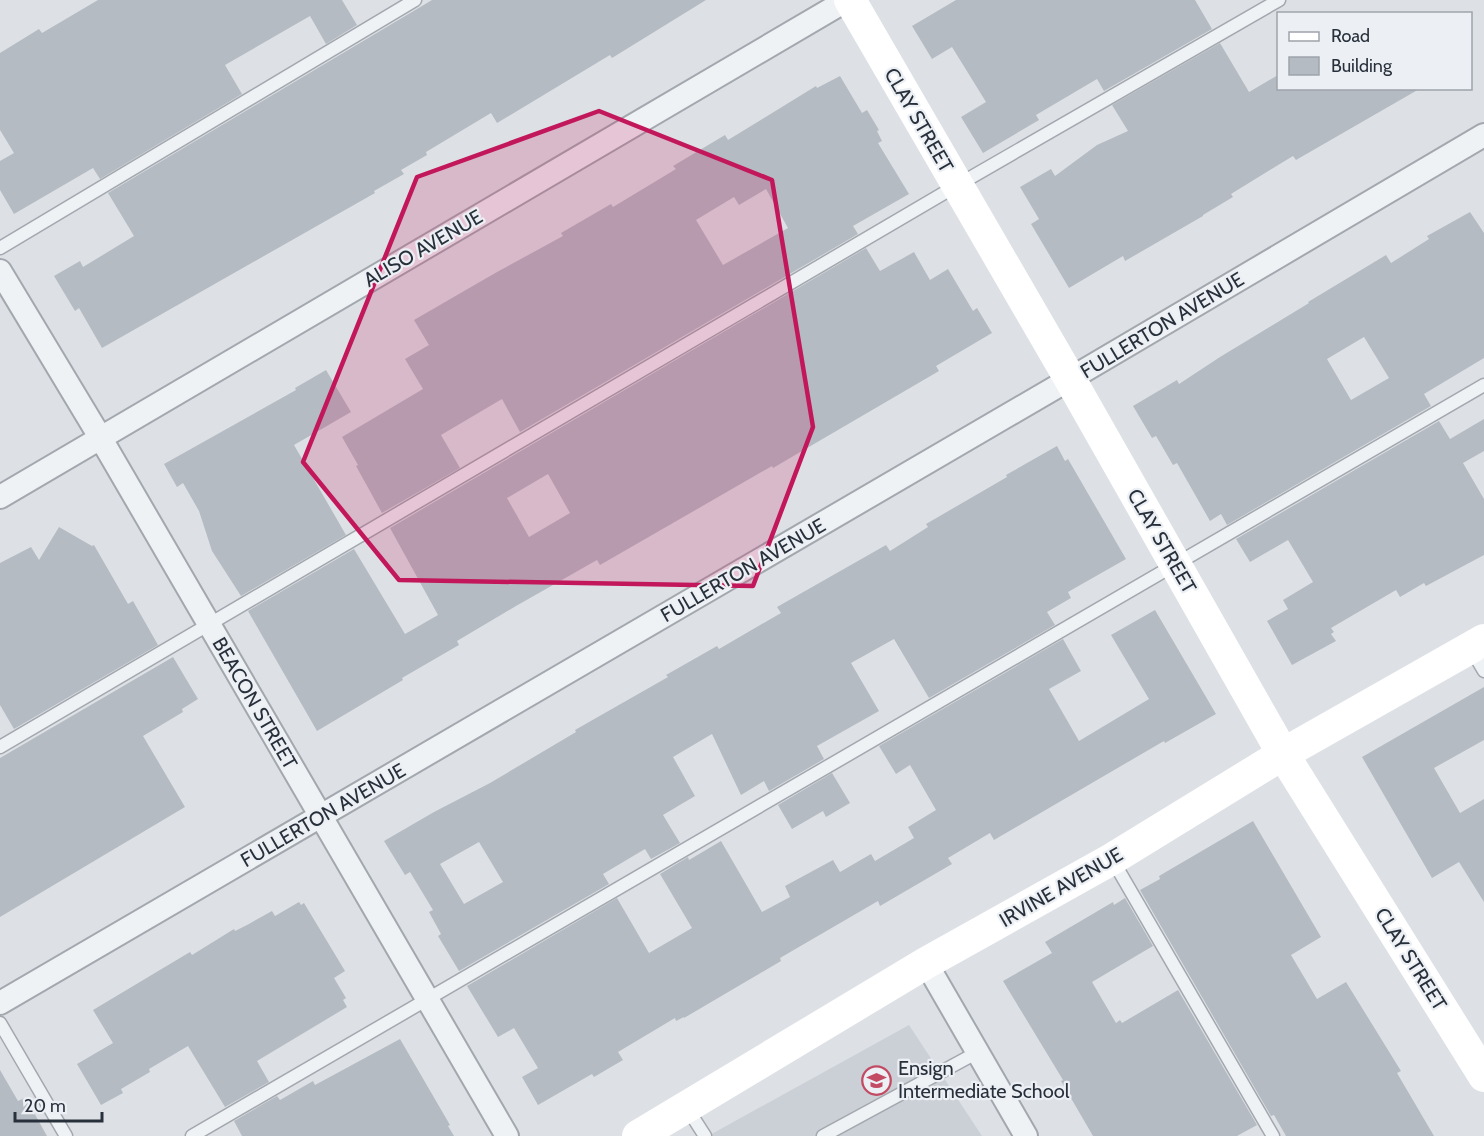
<svg xmlns="http://www.w3.org/2000/svg" width="1484" height="1136" viewBox="0 0 1484 1136" font-family="Cabin,sans-serif">
<style>
.built{fill:#cbd0d7}
.building{fill:#b5bbc2;fill-rule:evenodd}
.lines{fill:none;stroke-linecap:round;stroke-linejoin:round}
.lane-casing{stroke:#a3a8af;stroke-width:15}
.street-casing{stroke:#a3a8af;stroke-width:26}
.lane{stroke:#eff2f5;stroke-width:12}
.street{stroke:#eff2f5;stroke-width:22}
.secondary{stroke:#fff;stroke-width:32}
.marked{fill:#c2185b;fill-opacity:0.2;stroke:#c2185b;stroke-width:4.5;stroke-linejoin:round}
.labels{text-anchor:middle;dominant-baseline:central;stroke-width:4.5;stroke-linejoin:round;paint-order:stroke}
.street-label{font-size:20px;fill:#28303b;stroke:#ecf0f4}
.poi-label{font-size:20px;fill:#28303b;stroke:#ecf0f4;text-anchor:start}
</style>
<rect width="100%" height="100%" fill="#dde1e6"/>
<!-- built -->
<path class="built" d="M 909,1025 L 982,1136 L 708,1136 Z"/>
<!-- building -->
<path class="building" d="M 98,0 L 342,0 L 357,25 L 326,44 L 310,16 L 225,65 L 242,94 L 100,179 L 93,168 L 14,214 L 0,190 L 0,161 L 14,153 L 0,130 L 0,53 L 39,29 L 42,33 Z
M 432,0 L 706,0 L 612,58 L 610,55 L 497,123 L 491,113 L 426,152 L 427,155 L 401,170 L 404,174 L 374,191 L 375,193 L 102,348 L 79,308 L 75,311 L 54,276 L 80,261 L 83,267 L 134,236 L 108,193 Z
M 956,0 L 1195,0 L 1212,29 L 1104,91 L 1097,79 L 1036,115 L 1039,120 L 983,153 L 961,117 L 986,102 L 952,47 L 932,59 L 912,26 Z
M 1220,43 L 1249,92 L 1278,75 L 1278,88 L 1421,88 L 1296,160 L 1293,156 L 1231,194 L 1233,197 L 1203,215 L 1203,216 L 1125,261 L 1123,256 L 1069,288 L 1031,224 L 1039,219 L 1020,187 L 1051,169 L 1055,176 L 1097,145 L 1128,131 L 1112,105 Z
M 840,76 L 862,113 L 867,110 L 879,130 L 877,131 L 882,141 L 878,143 L 909,194 L 853,226 L 858,234 L 520,432 L 502,399 L 441,435 L 460,468 L 382,513 L 356,466 L 358,465 L 342,437 L 423,389 L 405,359 L 429,345 L 414,320 L 497,272 L 563,236 L 561,233 L 611,204 L 613,207 L 676,169 L 673,166 L 725,135 L 728,140 L 816,86 L 817,88 ZM 766,189 L 788,228 L 723,265 L 696,220 L 734,197 L 739,205 Z
M 1470,212 L 1484,233 L 1484,358 L 1424,394 L 1431,406 L 1227,525 L 1221,514 L 1210,521 L 1177,463 L 1173,465 L 1156,436 L 1152,438 L 1133,406 L 1177,380 L 1179,384 L 1220,357 L 1309,303 L 1308,302 L 1386,255 L 1391,263 L 1429,239 L 1427,236 ZM 1364,337 L 1389,378 L 1351,400 L 1327,359 Z
M 866,248 L 880,271 L 914,252 L 930,280 L 948,269 L 973,311 L 977,308 L 992,333 L 936,366 L 939,371 L 802,451 L 773,468 L 772,466 L 600,565 L 597,560 L 516,606 L 457,641 L 459,645 L 402,678 L 403,680 L 317,731 L 248,611 L 354,549 L 405,634 L 438,615 L 390,528 ZM 548,474 L 570,513 L 529,537 L 507,498 Z
M 326,370 L 351,412 L 294,445 L 346,535 L 241,596 L 212,551 L 199,511 L 183,483 L 177,487 L 164,464 L 296,390 L 295,388 Z
M 1484,419 L 1484,451 L 1463,463 L 1484,499 L 1484,555 L 1426,586 L 1424,583 L 1400,597 L 1396,590 L 1331,628 L 1334,632 L 1331,634 L 1336,641 L 1292,665 L 1267,621 L 1288,609 L 1283,600 L 1313,582 L 1288,540 L 1250,562 L 1236,539 L 1439,421 L 1450,439 Z
M 1057,446 L 1065,461 L 1068,459 L 1126,559 L 1068,592 L 1071,598 L 1047,612 L 1055,625 L 929,698 L 894,639 L 851,663 L 879,711 L 817,746 L 824,759 L 769,791 L 764,781 L 741,795 L 712,734 L 673,757 L 695,796 L 663,815 L 680,843 L 651,859 L 645,849 L 603,874 L 609,884 L 459,971 L 438,936 L 441,934 L 429,912 L 433,910 L 410,872 L 405,875 L 384,841 L 434,812 L 490,783 L 576,732 L 575,730 L 668,677 L 666,675 L 717,646 L 719,649 L 781,613 L 777,607 L 886,545 L 890,551 L 928,527 L 926,524 L 1007,477 L 1006,475 ZM 479,842 L 503,882 L 464,904 L 440,864 Z
M 59,527 L 92,546 L 94,545 L 128,604 L 133,601 L 158,645 L 14,729 L 0,705 L 0,563 L 31,547 L 39,560 Z
M 1155,610 L 1216,714 L 1165,743 L 1164,741 L 994,840 L 990,833 L 948,858 L 952,864 L 880,906 L 878,901 L 780,958 L 781,961 L 684,1018 L 684,1017 L 676,1021 L 675,1018 L 618,1052 L 623,1060 L 594,1077 L 592,1074 L 538,1105 L 522,1077 L 538,1068 L 514,1028 L 498,1037 L 467,986 L 617,898 L 649,953 L 692,928 L 660,874 L 688,857 L 689,860 L 721,841 L 762,912 L 790,897 L 785,886 L 833,860 L 840,872 L 871,854 L 875,861 L 914,838 L 908,827 L 936,810 L 910,765 L 896,774 L 879,746 L 1063,639 L 1081,671 L 1049,689 L 1079,741 L 1149,699 L 1111,635 Z
M 173,657 L 198,699 L 182,709 L 183,712 L 143,736 L 185,807 L 0,917 L 0,758 Z
M 1484,687 L 1484,740 L 1434,768 L 1460,813 L 1484,799 L 1484,902 L 1459,862 L 1432,878 L 1362,757 Z
M 832,773 L 850,803 L 826,817 L 823,811 L 792,829 L 778,805 Z
M 1253,821 L 1321,937 L 1291,955 L 1317,999 L 1346,982 L 1401,1071 L 1397,1073 L 1434,1136 L 1286,1136 L 1274,1115 L 1271,1116 L 1140,890 L 1160,879 L 1159,876 Z
M 1125,898 L 1153,946 L 1092,982 L 1116,1023 L 1120,1020 L 1122,1023 L 1178,990 L 1257,1125 L 1237,1136 L 1093,1136 L 1061,1081 L 1063,1080 L 1003,981 L 1052,953 L 1045,942 L 1113,902 L 1114,905 Z
M 299,902 L 301,905 L 304,903 L 345,971 L 334,978 L 346,998 L 343,1000 L 347,1007 L 257,1061 L 269,1082 L 225,1107 L 188,1046 L 149,1069 L 150,1072 L 121,1089 L 123,1093 L 101,1105 L 77,1064 L 113,1043 L 93,1010 L 190,952 L 192,955 L 234,929 L 235,931 L 247,925 L 272,911 L 275,916 Z
M 400,1039 L 450,1125 L 448,1126 L 454,1136 L 242,1136 L 234,1121 L 277,1096 L 280,1100 L 313,1081 L 315,1085 Z
M 0,1070 L 18,1101 L 24,1098 L 28,1102 L 47,1136 L 0,1136 Z"/>
<g class="lines">
<defs>
<path id="lane" d="M 0,248 L 415,0
M 1471,649 L 1484,671
M 0,747 L 956,186 L 1279,0
M 1112,859 L 1273,1136
M 0,1023 L 66,1136
M 687,1108 L 705,1136
M 192,1136 L 1484,385
M 823,1136 L 978,1052"/>
<path id="street" d="M 0,271 L 100,437 L 507,1136
M 0,497 L 847,0
M 926,963 L 1026,1136
M 0,1003 L 1070,379 L 1484,135"/>
</defs>
<!-- lane casing -->
<use href="#lane" class="lane-casing"/>
<!-- street casing -->
<use href="#street" class="street-casing"/>
<!-- lane -->
<use href="#lane" class="lane"/>
<!-- street -->
<use href="#street" class="street"/>
<!-- secondary -->
<path class="secondary" d="M 850,0 L 1070,379 L 1283,754 L 1484,1076
M 638,1136 L 926,963 L 1112,859 L 1283,754 L 1484,640"/>
</g>
<!-- marked area -->
<path class="marked" d="M 599,111 L 772,180 L 813,427 L 753,586 L 399,580 L 303,462 L 417,177 Z"/>
<!-- icons -->
<defs>
<symbol id="school-ring" viewBox="-11 -11 22 22"><circle r="9.5" fill="#ecf0f4" stroke="#c34a63" stroke-width="1.5"/><path d="M0-5L7-2L0 1L-7-2ZM-4 1L0 2.5L4 1V4Q0 6-4 4Z" fill="#c34a63"/></symbol>
</defs>
<g fill-rule="evenodd">
<use href="#school-ring" x="860" y="1064" width="33" height="33"/>
</g>
<g class="labels">
<!-- street labels -->
<g class="street-label">
<text transform="translate(919 120) rotate(60)">CLAY STREET</text>
<text transform="translate(423 248) rotate(-30)">ALISO AVENUE</text>
<text transform="translate(1162 325) rotate(-31)">FULLERTON AVENUE</text>
<text transform="translate(1162 541) rotate(60)">CLAY STREET</text>
<text transform="translate(743 570) rotate(-30)">FULLERTON AVENUE</text>
<text transform="translate(255 703) rotate(60)">BEACON STREET</text>
<text transform="translate(323 815) rotate(-30)">FULLERTON AVENUE</text>
<text transform="translate(1061 887) rotate(-30)">IRVINE AVENUE</text>
<text transform="translate(1411 959) rotate(58)">CLAY STREET</text>
</g>
<!-- poi labels -->
<g class="poi-label">
<text x="898" y="1068">Ensign<tspan x="898" dy="23">Intermediate School</tspan></text>
</g>
</g>
<!-- legend -->
<rect x="1277" y="12" width="195" height="78" fill="#ecf0f4" stroke="#9ea3aa" stroke-width="1.5"/>
<rect x="1289" y="32" width="30" height="9" fill="#ffffff" stroke="#9ea3aa" stroke-width="1.5"/>
<text x="1331" y="42" font-size="18" fill="#28303b">Road</text>
<rect x="1289" y="57" width="30" height="18" fill="#b5bbc2" stroke="#9ea3aa" stroke-width="1.5"/>
<text x="1331" y="72" font-size="18" fill="#28303b">Building</text>
<!-- scale -->
<path d="M15 1112v9h87v-9" fill="none" stroke="#28303b" stroke-width="3"/>
<text x="24" y="1112" font-size="18" fill="#28303b" stroke="#ecf0f4" stroke-width="4.5" paint-order="stroke">20 m</text>
</svg>
